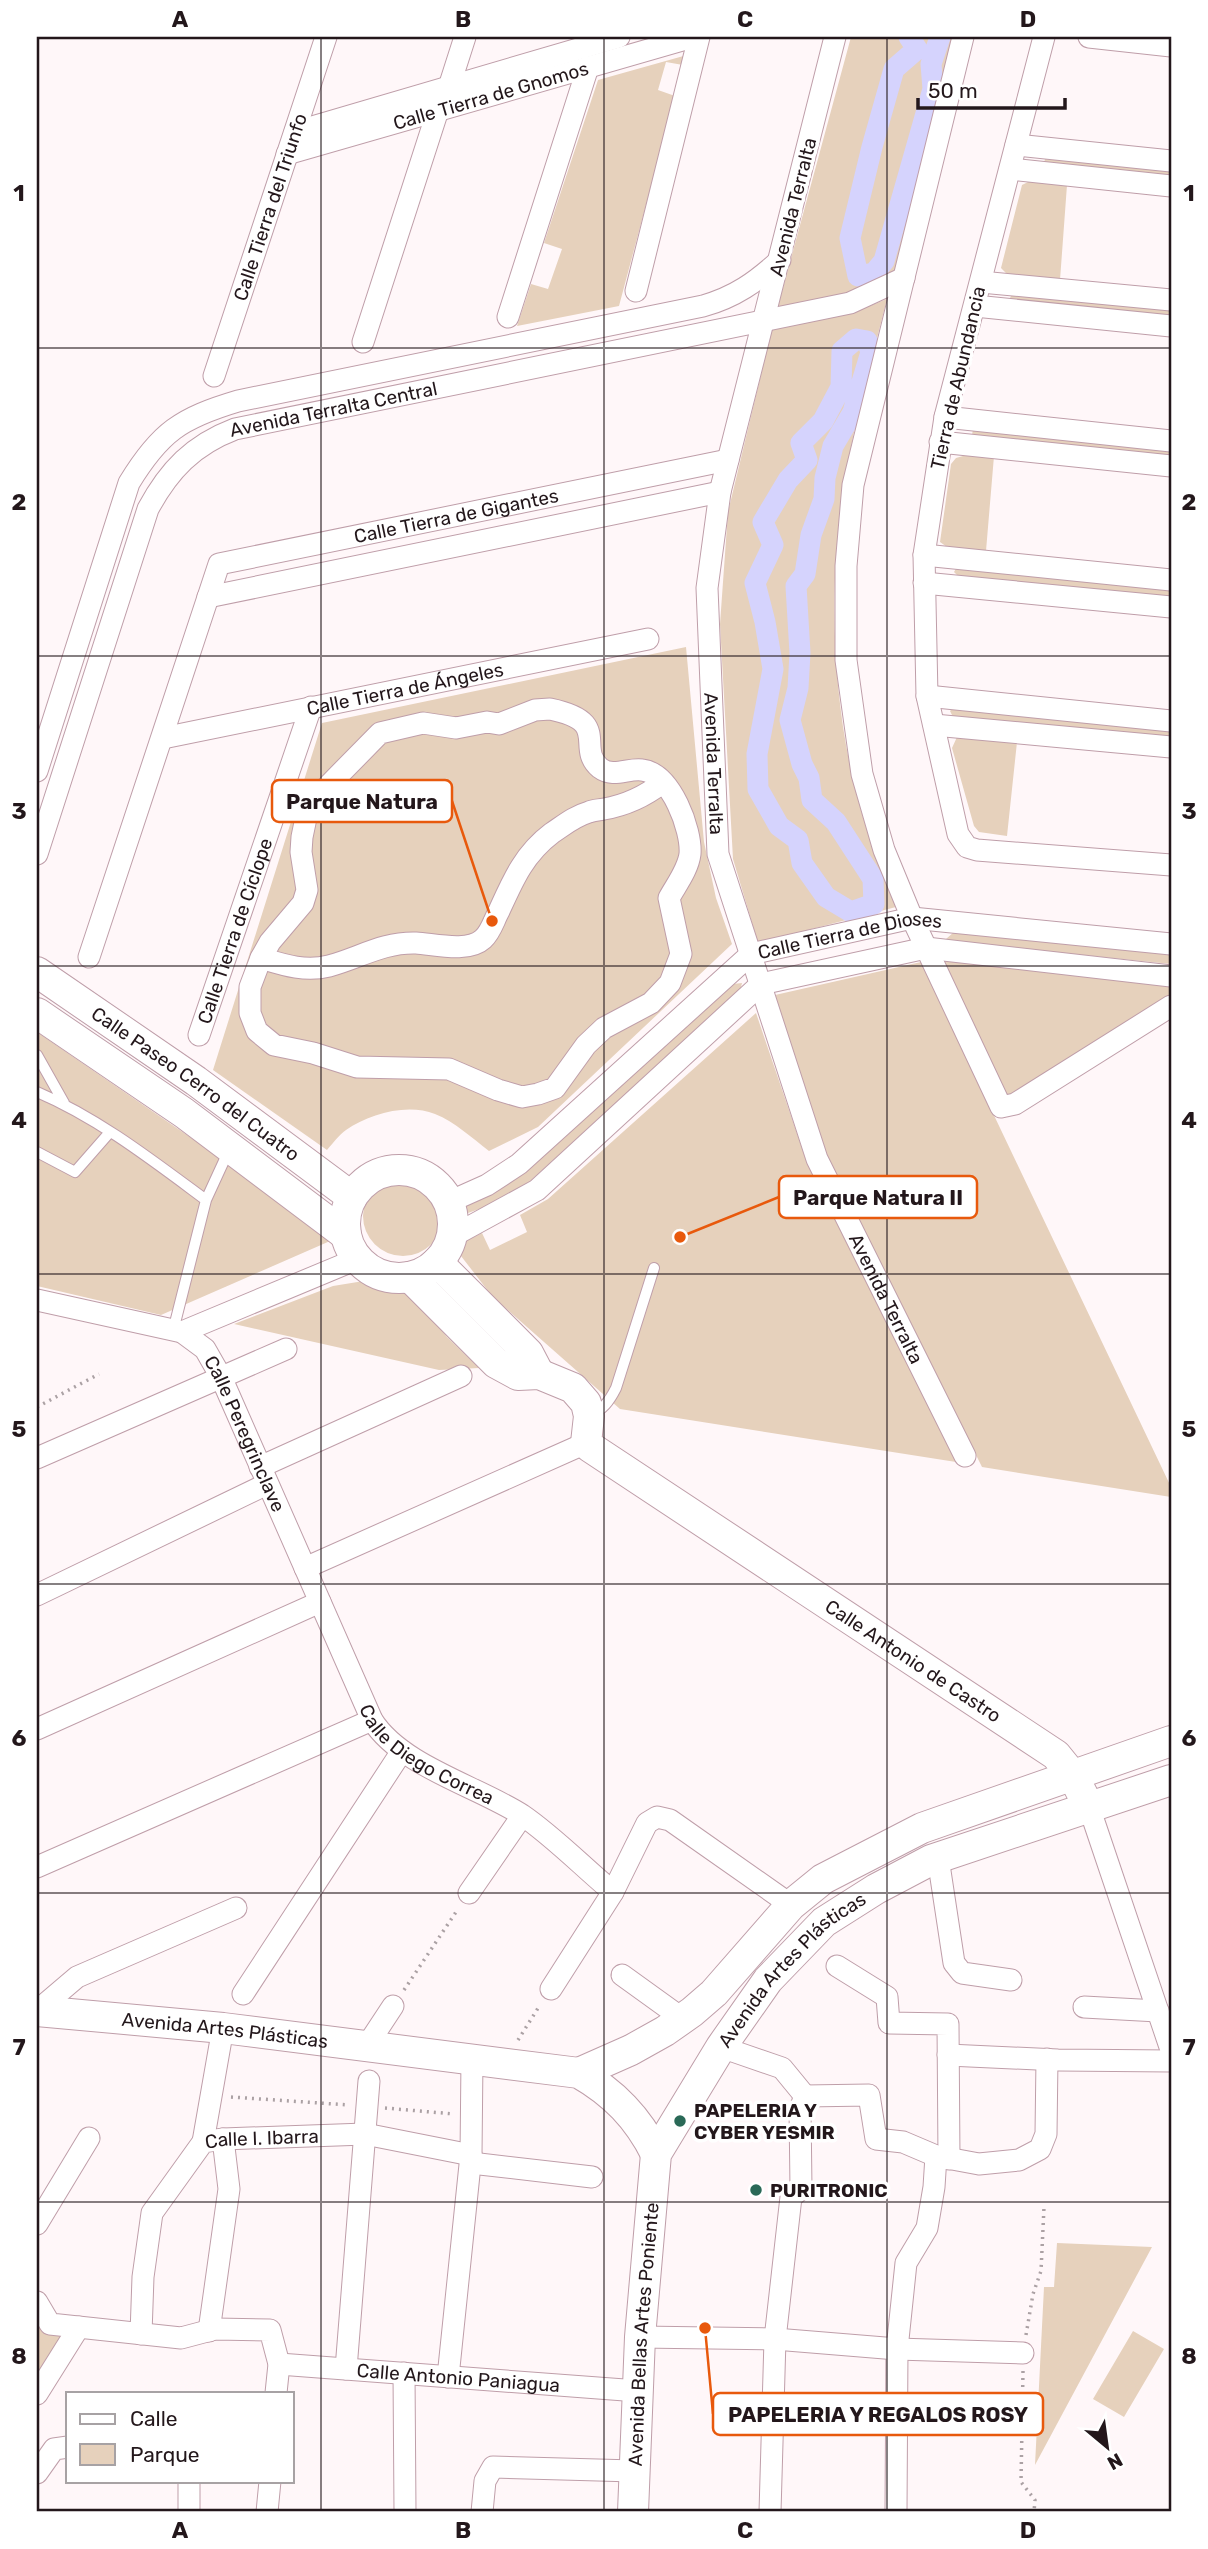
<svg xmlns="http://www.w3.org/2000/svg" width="1208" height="2549" viewBox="0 0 1208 2549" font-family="Rubik,sans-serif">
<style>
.green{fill:#e6d1bc}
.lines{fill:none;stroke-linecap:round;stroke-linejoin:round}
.canal{stroke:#d5d3fd;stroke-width:21}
.lane-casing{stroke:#bf9ea9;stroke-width:12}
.street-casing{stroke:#bf9ea9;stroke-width:23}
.secondary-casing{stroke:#bf9ea9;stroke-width:32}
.path{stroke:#aba1a4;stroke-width:3.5;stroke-dasharray:2 5;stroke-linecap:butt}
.lane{stroke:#fff;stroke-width:10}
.street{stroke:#fff;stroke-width:21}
.secondary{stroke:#fff;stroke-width:30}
.grid{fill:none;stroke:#23171b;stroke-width:2;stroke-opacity:0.55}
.poi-dot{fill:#2a6957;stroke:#fff;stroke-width:2.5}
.labels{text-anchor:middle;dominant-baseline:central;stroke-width:7;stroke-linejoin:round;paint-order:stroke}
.street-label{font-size:19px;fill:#23171b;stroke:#fff}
.poi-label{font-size:19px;font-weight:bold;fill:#23171b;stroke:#fff;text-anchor:start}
.leader{fill:none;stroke:#e8590c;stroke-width:2.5}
.callout-dot{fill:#e8590c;stroke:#fff;stroke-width:2.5}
.callout{fill:#fff;stroke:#e8590c;stroke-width:2.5}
.callout-label{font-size:21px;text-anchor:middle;font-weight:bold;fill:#23171b}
.neatline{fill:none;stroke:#23171b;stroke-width:2.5}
.grid-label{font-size:23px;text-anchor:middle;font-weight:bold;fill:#23171b}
</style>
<rect width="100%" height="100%" fill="#fff7f9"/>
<!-- green -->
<path class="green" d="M 851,37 L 954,37 L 895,271 L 855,293 L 777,310 Z
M 687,55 L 683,65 L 666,62 L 658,90 L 675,96 L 619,306 L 517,326 L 531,284 L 548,289 L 562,249 L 544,243 L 598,80 Z
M 1045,159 L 1171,170 L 1171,177 L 1044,163 Z
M 1030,181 L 1067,185 L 1060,280 L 1008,275 L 1001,268 L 1021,189 L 1022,185 Z
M 1012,294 L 1171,310 L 1171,317 L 1009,300 Z
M 887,299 C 870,367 850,436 841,506 C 828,606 834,721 863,817 C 873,848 885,877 896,907 L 758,943 L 733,859 L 720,624 L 728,512 L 772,329 L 862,309 Z
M 973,429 L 1171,449 L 1171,456 L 972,435 Z
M 963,456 L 994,456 L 986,551 L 947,547 L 940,542 L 951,464 L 956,458 Z
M 957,567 L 1171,588 L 1171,598 L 958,576 L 954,572 Z
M 686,647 L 704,842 L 716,898 L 732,944 L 538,1127 L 489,1151 C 472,1138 455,1122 435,1114 C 407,1103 369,1114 346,1130 C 339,1135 333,1143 327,1150 L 213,1070 L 322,723 Z
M 952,709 L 1171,730 L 1171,739 L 953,717 L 950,711 Z
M 957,737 L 1017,742 L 1007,836 L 979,832 L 974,826 L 952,748 Z
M 954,932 L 1171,955 L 1171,964 L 954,942 L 946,939 Z
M 943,961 L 1171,984 L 1171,995 L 1004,1101 Z
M 921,962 L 1171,1487 L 1171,1497 L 982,1467 L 826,1154 L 775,995 Z
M 742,983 L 740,991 L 529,1182 L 482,1208 L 468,1213 L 464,1211 L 463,1207 L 522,1174 L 733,984 Z
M 756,1013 L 806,1160 L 956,1462 L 620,1409 L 492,1296 L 461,1256 L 460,1247 L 465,1241 L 482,1233 L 490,1250 L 527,1232 L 520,1215 L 548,1199 Z
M 37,1032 L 337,1238 L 161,1315 L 37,1286 Z
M363 1216a40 40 0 1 1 80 0a40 40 0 1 1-80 0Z
M 376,1279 L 393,1282 L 407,1288 L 447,1337 L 479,1368 L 439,1370 L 234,1324 L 333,1286 Z
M 1057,2243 L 1152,2247 L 1035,2465 L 1044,2287 L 1054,2287 Z
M 37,2316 L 67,2337 L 37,2383 Z
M 1133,2331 L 1164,2349 L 1124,2417 L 1093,2399 Z"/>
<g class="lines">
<!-- canal -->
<path class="canal" d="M 909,37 L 917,49 L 894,69 L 872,147 L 850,238 L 858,276 L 874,273 L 884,261 L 933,89 L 931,64 L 940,37
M 856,339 L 867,341 L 871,352 L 853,412 L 833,446 L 825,478 L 824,499 L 811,535 L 805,574 L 796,586 L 800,653 L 798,688 L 790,720 L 802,764 L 809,778 L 812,800 L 836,822 L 873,879 L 874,904 L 851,912 L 826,897 L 802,863 L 798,840 L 779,826 L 758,789 L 757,754 L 773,669 L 765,622 L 755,583 L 773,545 L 763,522 L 788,480 L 807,460 L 801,443 L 823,421 L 841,387 L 842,351 Z"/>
<defs>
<path id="lane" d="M 37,1055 L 64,1103
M 37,1092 C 98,1118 152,1160 206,1200
M 37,1152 L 75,1172 L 110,1132
M 173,1331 L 206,1200 L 229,1150
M 590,1416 C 603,1409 609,1402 616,1388 L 654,1268"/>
<g id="street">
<path id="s1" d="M 835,37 L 720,492 L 707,588 L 718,854 L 817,1159 L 965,1456"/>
<path d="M 963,37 L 853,485 L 846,566 L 846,660 L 862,774 L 884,850 L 912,918 L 1001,1107 L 1015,1104 L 1171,1006"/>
<path d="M 1044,37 L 945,417 L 924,555 L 927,696 L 958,834 L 967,847 L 977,850 L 1171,865"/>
<path d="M 1089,37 L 1171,46"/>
<path d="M 449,87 L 465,37"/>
<path d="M 295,132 L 619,37"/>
<path d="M 1016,145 L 1171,161"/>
<path id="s2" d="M 287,154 L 693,37"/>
<path d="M 1010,169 L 1171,186"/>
<path d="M 981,282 L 1171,300"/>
<path d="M 636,291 L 699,37"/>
<path d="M 975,306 L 1171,326"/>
<path d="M 508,317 L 588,67"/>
<path d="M 363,342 L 438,110"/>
<path id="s3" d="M 214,376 L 326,37"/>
<path d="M 945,417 L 1171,441"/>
<path d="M 940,442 L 1171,466"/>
<path d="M 924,555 L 1171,580"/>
<path d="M 924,583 L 1171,607"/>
<path d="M 208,597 L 720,492"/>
<path d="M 927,696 L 1171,721"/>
<path d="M 550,709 C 613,722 575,747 600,768 C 613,778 628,768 642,770 C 671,773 692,830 690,854 C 688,870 676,885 669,898 L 681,954 L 670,983 L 651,1003 L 604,1028 L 586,1045 L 555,1088 L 538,1094 L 522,1097 L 498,1090 L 449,1069 L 357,1067 L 313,1053 L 274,1045 L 257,1031 L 250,1013 L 250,987 L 261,958 L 270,942 L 303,903 L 307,890 L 301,852 L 302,837 L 307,813 L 322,792 L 380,733 L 423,723 L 456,728 L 487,722 L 499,724 L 535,710 Z"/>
<path d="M 934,725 L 1171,747"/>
<path id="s4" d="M 163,738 L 648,639"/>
<path d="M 37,771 L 129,483 C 160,432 181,418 238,401 L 703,306 C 735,297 756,282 780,260"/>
<path id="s5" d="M 37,854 L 148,509 C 169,470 193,445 235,429 L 850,303 L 904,278"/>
<path id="s6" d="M 89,957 L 219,564 L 728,460"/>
<path d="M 261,958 C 284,965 305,972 329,966 C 359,958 383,942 416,943 C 434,944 468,953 483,939 C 491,932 494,920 499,911 C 513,880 524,854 552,833 C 564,825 575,816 589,812 C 594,810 599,810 604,809 C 627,805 644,797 662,783"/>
<path id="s7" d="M 199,1035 L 311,707"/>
<path id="s8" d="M 449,1202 L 487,1185 L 519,1164 L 751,954 L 912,918 L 1171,944"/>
<path d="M 451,1237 L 537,1190 L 761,984 L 926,948 L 1171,976"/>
<path id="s9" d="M 37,1300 L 182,1332 L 205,1349 L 221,1377 L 372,1720 C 401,1766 477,1786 522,1815 C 553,1836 584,1868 613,1892"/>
<path d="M 182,1332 L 357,1259"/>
<path d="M 37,1458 L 286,1349"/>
<path d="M 260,1467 L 461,1376"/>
<path d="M 305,1568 L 586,1443"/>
<path d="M 37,1595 L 267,1484"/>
<path d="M 37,1729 L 320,1602"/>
<path d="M 1089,1807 L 1171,2050"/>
<path d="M 938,1858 L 954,1963 L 962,1973 L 1011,1980"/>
<path d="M 37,1867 L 372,1720"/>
<path d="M 469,1893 L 522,1816"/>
<path d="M 837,1966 L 887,1997 L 889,2023 L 948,2024 L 949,2159"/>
<path d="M 622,1975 L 683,2019"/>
<path d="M 551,1989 L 613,1892 L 647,1823 L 657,1817 L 670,1820 L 791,1905"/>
<path d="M 243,1994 L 402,1751"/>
<path d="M 1084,2007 L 1158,2011"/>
<path d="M 37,2011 L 77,1977 L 236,1908"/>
<path d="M 366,2047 L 393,2006"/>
<path d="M 721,2047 L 782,2068 L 805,2096"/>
<path d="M 948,2055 L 1058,2060 L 1171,2061"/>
<path d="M 805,2096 L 869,2095 L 876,2139 L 903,2142 L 936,2156 L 979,2164 L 1019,2160 L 1040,2149 L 1046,2134 L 1047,2059"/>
<path d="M 203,2142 L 223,2028"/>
<path d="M 471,2163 L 592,2177"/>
<path d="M 37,2224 L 89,2138"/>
<path d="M 37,2302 L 50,2324 L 181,2338 L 215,2329 L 270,2330 L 279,2364 L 276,2393"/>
<path d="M 209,2331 L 229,2189 L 223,2139"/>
<path id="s10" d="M 141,2334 L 143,2277 L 152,2213 L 203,2142 L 223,2139 L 365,2134 L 471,2155"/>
<path d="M 640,2337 L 775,2339 L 897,2349 L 1023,2353"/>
<path id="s11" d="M 279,2364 L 638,2391"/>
<path d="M 346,2369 L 369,2081"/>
<path d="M 404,2373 L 405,2512"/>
<path d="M 448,2377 L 471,2155 L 472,2059"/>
<path d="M 37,2394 L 79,2327"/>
<path d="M 37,2473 L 54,2449 L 68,2447"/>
<path d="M 189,2481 L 189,2512"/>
<path d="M 267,2512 L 270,2481"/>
<path d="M 482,2512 L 485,2481 L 493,2467 L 634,2471"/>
<path d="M 770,2512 L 775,2339 L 791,2197 L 801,2189 L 800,2109 L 805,2096"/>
<path d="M 896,2512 L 897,2349 L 906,2263 L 927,2228 L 934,2187 L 936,2156"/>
</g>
<g id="secondary">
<path id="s12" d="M 37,972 L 196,1081 L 352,1197"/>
<path d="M 37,1013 L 184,1113 L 346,1235"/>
<circle cx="399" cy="1224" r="54"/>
<path d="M 437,1262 L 528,1353 L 539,1374"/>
<path id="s13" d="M 410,1277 L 496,1363 L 518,1375 L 539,1374 L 573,1388 L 586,1403 L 589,1416 L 586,1443 L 590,1447 L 1056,1755 L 1073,1776 L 1089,1807"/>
<path id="s14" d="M 37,2011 L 223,2028 L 579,2073 C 614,2093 638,2118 656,2154"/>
<path d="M 579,2073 L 631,2050 L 665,2031 L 692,2012 L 714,1993 L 791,1905 L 823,1879 L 922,1828 L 1171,1741"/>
<path id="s15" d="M 633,2512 L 640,2337 L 656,2154 L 721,2047 L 768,1980 L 824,1922 L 876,1889 L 931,1860 L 1171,1780"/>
</g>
</defs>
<!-- lane casing -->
<use href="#lane" class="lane-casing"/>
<!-- street casing -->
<use href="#street" class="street-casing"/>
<!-- secondary casing -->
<use href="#secondary" class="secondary-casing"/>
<!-- path -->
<path class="path" d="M 37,1407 L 99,1374
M 404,1990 L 458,1909
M 518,2040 L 540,2005
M 231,2097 L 349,2105
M 385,2108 L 454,2114
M 1026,2335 L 1033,2294 L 1041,2271 L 1044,2207
M 1023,2371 L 1021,2482 L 1035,2500 L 1034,2512"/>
<!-- lane -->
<use href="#lane" class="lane"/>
<!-- street -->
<use href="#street" class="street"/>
<!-- secondary -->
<use href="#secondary" class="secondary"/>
</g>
<!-- grid -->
<path class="grid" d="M 321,37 L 321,2512M 604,37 L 604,2512M 887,37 L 887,2512M 37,348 L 1171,348M 37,656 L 1171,656M 37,966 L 1171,966M 37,1274 L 1171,1274M 37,1584 L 1171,1584M 37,1893 L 1171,1893M 37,2202 L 1171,2202"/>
<!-- markers -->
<g class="poi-dot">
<circle cx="680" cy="2121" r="7"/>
<circle cx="756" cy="2190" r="7"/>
</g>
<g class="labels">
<!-- street labels -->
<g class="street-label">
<text stroke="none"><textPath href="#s2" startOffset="212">Calle Tierra de Gnomos</textPath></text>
<text stroke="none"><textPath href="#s3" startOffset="178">Calle Tierra del Triunfo</textPath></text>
<text transform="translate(793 207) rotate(-76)">Avenida Terralta</text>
<text transform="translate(958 378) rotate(-77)">Tierra de Abundancia</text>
<text stroke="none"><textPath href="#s5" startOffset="584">Avenida Terralta Central</textPath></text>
<text stroke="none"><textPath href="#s6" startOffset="656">Calle Tierra de Gigantes</textPath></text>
<text stroke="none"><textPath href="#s4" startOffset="247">Calle Tierra de Ángeles</textPath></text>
<text stroke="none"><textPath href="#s1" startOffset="742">Avenida Terralta</textPath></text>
<text stroke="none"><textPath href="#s7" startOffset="110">Calle Tierra de Cíclope</textPath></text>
<text stroke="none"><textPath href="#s8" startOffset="494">Calle Tierra de Dioses</textPath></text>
<text stroke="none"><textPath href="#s12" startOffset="194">Calle Paseo Cerro del Cuatro</textPath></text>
<text stroke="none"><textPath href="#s1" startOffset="1309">Avenida Terralta</textPath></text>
<text stroke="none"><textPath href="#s9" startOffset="271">Calle Peregrinclave</textPath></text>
<text stroke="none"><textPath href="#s13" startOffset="658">Calle Antonio de Castro</textPath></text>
<text stroke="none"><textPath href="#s9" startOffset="649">Calle Diego Correa</textPath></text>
<text stroke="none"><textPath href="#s15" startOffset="590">Avenida Artes Plásticas</textPath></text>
<text stroke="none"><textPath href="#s14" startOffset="189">Avenida Artes Plásticas</textPath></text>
<text stroke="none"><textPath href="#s10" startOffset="268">Calle I. Ibarra</textPath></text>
<text stroke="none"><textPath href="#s15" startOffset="178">Avenida Bellas Artes Poniente</textPath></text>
<text stroke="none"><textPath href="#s11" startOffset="180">Calle Antonio Paniagua</textPath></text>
</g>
<!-- poi labels -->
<g class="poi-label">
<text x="694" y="2110">PAPELERIA Y<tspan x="694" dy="22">CYBER YESMIR</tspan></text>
<text x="770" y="2190">PURITRONIC</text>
</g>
</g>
<!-- callouts -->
<path class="leader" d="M492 921L452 801M680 1237L779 1197M705 2328L713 2414"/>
<g class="callout-dot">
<circle cx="492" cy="921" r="7"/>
<circle cx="680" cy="1237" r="7"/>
<circle cx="705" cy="2328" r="7"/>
</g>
<g class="callout">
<rect x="272" y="780" width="180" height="42" rx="7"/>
<rect x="779" y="1176" width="198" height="42" rx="7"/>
<rect x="713" y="2393" width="330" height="42" rx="7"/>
</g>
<g class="callout-label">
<text x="362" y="809">Parque Natura</text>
<text x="878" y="1205">Parque Natura II</text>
<text x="878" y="2422">PAPELERIA Y REGALOS ROSY</text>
</g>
<!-- border -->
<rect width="1208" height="2549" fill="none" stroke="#ffffff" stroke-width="77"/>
<!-- legend -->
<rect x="66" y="2392" width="228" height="91" fill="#ffffff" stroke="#a7a2a4" stroke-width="2"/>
<rect x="80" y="2414" width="35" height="10" fill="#ffffff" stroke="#a7a2a4" stroke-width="2"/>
<text x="130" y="2426" font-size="21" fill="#23171b">Calle</text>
<rect x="80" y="2444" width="35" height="21" fill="#e6d1bc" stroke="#a7a2a4" stroke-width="2"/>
<text x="130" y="2462" font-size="21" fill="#23171b">Parque</text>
<!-- north arrow -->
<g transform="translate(1107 2447) rotate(151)" stroke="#ffffff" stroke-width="5" paint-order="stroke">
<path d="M0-5L12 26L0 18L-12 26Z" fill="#23171b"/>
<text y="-10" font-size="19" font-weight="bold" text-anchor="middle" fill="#23171b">N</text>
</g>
<!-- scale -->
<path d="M918 98v10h147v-10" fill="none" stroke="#23171b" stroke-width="3.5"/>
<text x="928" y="98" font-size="21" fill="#23171b" stroke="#ffffff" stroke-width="5" paint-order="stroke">50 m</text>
<rect x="38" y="38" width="1132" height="2472" class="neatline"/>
<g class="grid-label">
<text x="180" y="27">A</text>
<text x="463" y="27">B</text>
<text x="745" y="27">C</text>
<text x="1028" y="27">D</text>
<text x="19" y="201">1</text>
<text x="1189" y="201">1</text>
<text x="19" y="510">2</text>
<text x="1189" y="510">2</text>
<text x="19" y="819">3</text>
<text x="1189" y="819">3</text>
<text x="19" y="1128">4</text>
<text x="1189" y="1128">4</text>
<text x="19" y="1437">5</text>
<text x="1189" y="1437">5</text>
<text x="19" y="1746">6</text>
<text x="1189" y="1746">6</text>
<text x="19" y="2055">7</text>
<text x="1189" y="2055">7</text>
<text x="19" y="2364">8</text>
<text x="1189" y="2364">8</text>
<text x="180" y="2538">A</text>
<text x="463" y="2538">B</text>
<text x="745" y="2538">C</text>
<text x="1028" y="2538">D</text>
</g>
</svg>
